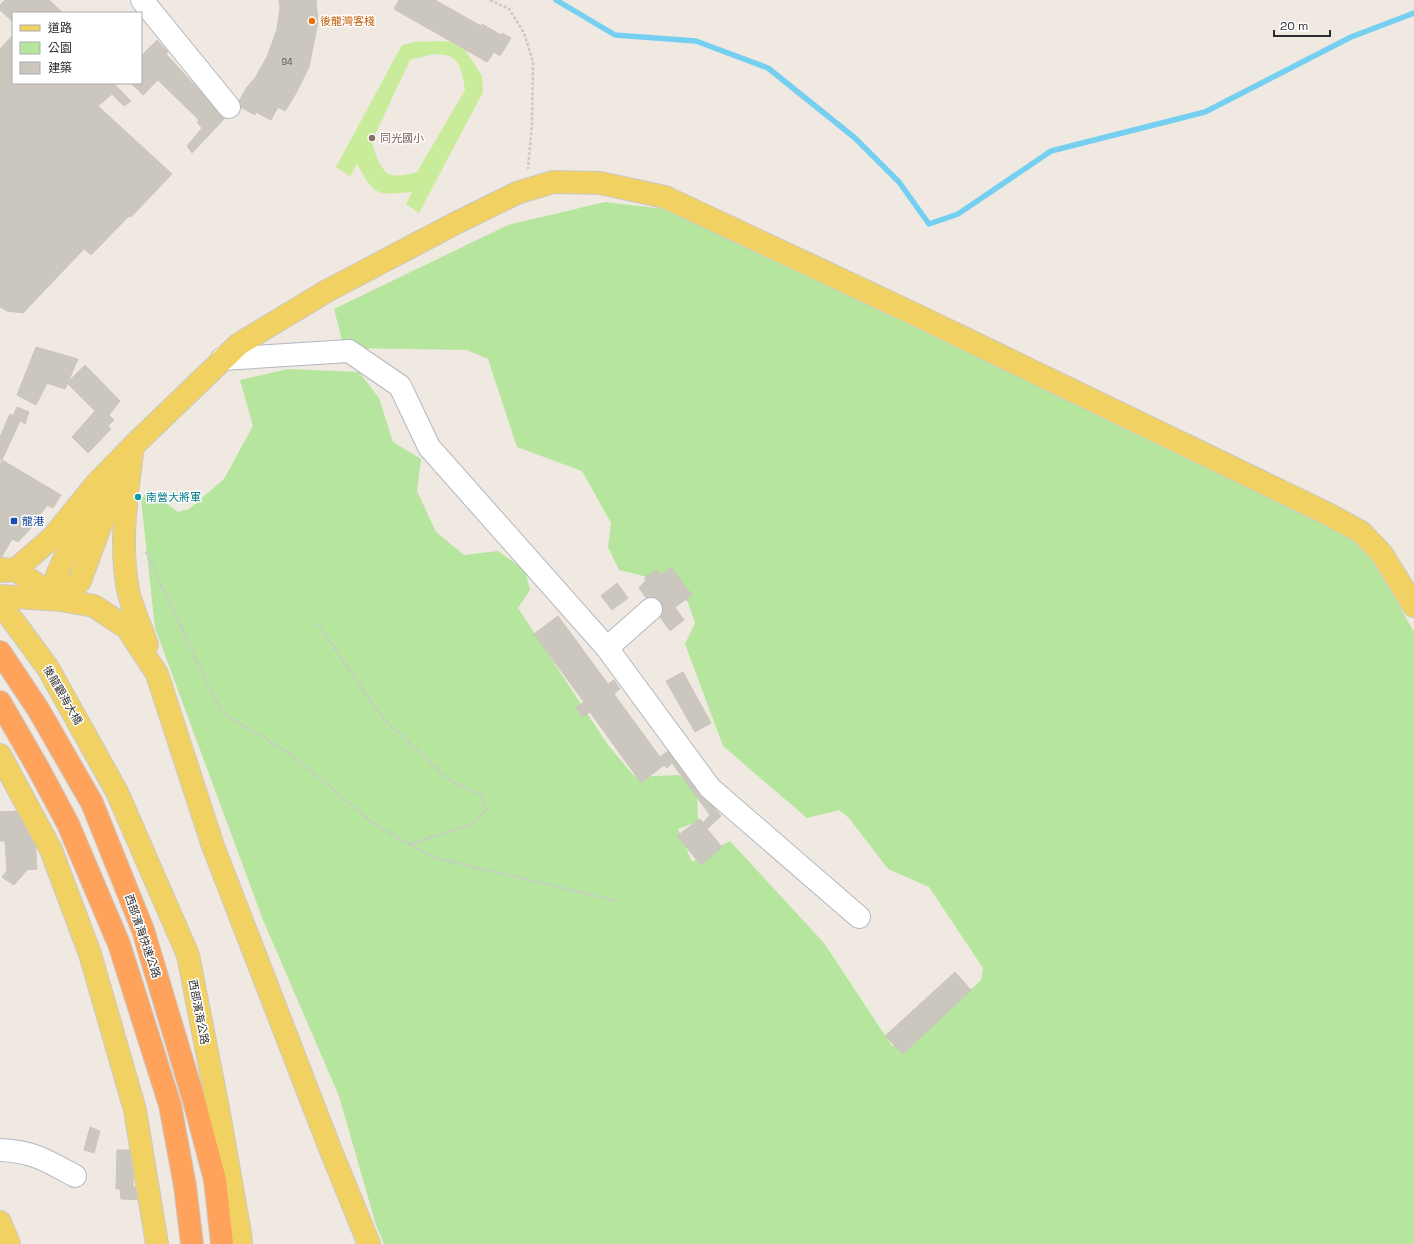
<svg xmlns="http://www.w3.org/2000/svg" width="1414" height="1244" viewBox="0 0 1414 1244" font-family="'Space Grotesk','Noto Sans TC',sans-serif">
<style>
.green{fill:#b6e59e}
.pitch{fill:#c9ec9a;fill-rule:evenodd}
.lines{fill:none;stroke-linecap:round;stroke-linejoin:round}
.stream{stroke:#75cff0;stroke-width:5.5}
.building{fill:#cbc7bf;stroke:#cbc5ba}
.minor-casing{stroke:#b4b7c1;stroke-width:24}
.major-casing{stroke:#c9c9c9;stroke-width:24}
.highway-casing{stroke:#c9c9c9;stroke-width:24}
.path{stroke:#c9c9c9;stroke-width:2.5;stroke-dasharray:3 2;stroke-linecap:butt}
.minor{stroke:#fff;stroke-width:22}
.major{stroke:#f2d163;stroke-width:22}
.highway{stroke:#ffa35c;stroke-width:22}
.food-dot{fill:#e8710a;stroke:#fff;stroke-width:1.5}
.education-dot{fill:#8d6e63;stroke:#fff;stroke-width:1.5}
.culture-dot{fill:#0f9aa8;stroke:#fff;stroke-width:1.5}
.transit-dot{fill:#1a4fb4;stroke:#fff;stroke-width:1.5}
.labels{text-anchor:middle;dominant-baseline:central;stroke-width:3;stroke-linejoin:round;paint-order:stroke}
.number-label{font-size:9px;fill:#555452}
.food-label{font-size:11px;fill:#c56008;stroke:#fff;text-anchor:start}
.education-label{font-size:11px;fill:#785e54;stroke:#fff;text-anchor:start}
.culture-label{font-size:11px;fill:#0d838f;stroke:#fff;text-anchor:start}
.transit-label{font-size:11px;fill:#164399;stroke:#fff;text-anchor:start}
.street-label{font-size:11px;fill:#2e2e2e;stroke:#fff}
</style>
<rect width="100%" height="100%" fill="#efe9e1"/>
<!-- green -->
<path class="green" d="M 605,202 L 665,209 L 1333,523 L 1369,556 L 1395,598 L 1414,632 L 1414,1244 L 384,1244 L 376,1225 L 339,1096 L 263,920 L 155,628 L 141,499 L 149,490 L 178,512 L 189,509 L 224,479 L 253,426 L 240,380 L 288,369 L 359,372 L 379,398 L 393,442 L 421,459 L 417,491 L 436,532 L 464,555 L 498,551 L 525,570 L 530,590 L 518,608 L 608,745 L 635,777 L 679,775 L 697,787 L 698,822 L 678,829 L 692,862 L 730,841 L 824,943 L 892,1046 L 913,1044 L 981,980 L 983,968 L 929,887 L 888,869 L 849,818 L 839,810 L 807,818 L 723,746 L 685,644 L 695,623 L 688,602 L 660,580 L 619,570 L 608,547 L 611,523 L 582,471 L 517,447 L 488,359 L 467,350 L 344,348 L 334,309 L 508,225 Z"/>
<!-- pitch -->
<path class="pitch" d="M 441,41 L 452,42 L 466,51 L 482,76 L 483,92 L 419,213 L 406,204 L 412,192 C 375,195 376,197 357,164 L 350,176 L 336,167 L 402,45 L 415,42 ZM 433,54 C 438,55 444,54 449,56 C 462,61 463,78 465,90 L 417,172 C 409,174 397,178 389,174 C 380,169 374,151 372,141 L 410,60 Z"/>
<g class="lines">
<!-- stream -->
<path class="stream" d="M 556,0 L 615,35 L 696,41 L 768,68 L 855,138 L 899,182 L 929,224 L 958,214 L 1051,151 L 1205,112 L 1351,37 L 1414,13"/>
</g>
<!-- building -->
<path class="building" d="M 5,0 L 49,0 L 63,13 L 13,13 L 13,22 L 0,10 L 0,5 Z
M 279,0 L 316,0 L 318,22 L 309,67 L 295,95 L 285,111 L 278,107 L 271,120 L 256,112 L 255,115 L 237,105 L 247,87 L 255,78 L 267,57 L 277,29 L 280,8 Z
M 399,0 L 435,0 L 481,26 L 482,24 L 501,35 L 502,33 L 511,38 L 500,56 L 494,52 L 487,62 L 394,9 Z
M 13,35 L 13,83 L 113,83 L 131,101 L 124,106 L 112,94 L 98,106 L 172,174 L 131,217 L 129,216 L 91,255 L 84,249 L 23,313 L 7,311 L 0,307 L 0,49 Z
M 157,40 L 168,52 L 166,54 L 225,118 L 192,153 L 187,146 L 202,128 L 197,122 L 199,120 L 158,80 L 143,95 L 131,83 L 141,83 L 141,54 L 142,55 Z
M 36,347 L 78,359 L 65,389 L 47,383 L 36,405 L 17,395 Z
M 85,365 L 120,401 L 109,415 L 114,420 L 108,426 L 111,429 L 88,453 L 72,437 L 95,411 L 67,383 Z
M 17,407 L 29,412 L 25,424 L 13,416 Z
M 10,414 L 20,421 L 2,460 L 0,459 L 0,437 Z
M 2,460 L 61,495 L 53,508 L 47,505 L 31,528 L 18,542 L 12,539 L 0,560 L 0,464 Z
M 671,567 L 692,595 L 675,607 L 684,620 L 670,631 L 639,588 L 646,580 L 644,578 L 657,570 L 661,575 Z
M 617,583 L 628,598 L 612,610 L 601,596 Z
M 558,616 L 608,684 L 614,680 L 620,689 L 614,694 L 660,757 L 668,751 L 721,816 L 707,829 L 722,847 L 701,865 L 677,836 L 700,819 L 703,823 L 710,815 L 672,763 L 667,768 L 664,765 L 641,783 L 590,712 L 582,717 L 576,708 L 584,702 L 534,634 Z
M 683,672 L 711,723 L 695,732 L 666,681 Z
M 33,810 L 37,869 L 7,871 L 3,812 Z
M 3,811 L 4,841 L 0,841 L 0,812 Z
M 27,870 L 14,885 L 2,877 L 7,871 Z
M 955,972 L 971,990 L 903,1054 L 885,1036 Z
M 90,1127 L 100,1131 L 94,1153 L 84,1150 Z
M 117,1150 L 134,1150 L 133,1187 L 120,1187 L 120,1189 L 116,1189 Z
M 120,1187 L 141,1187 L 141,1200 L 121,1199 Z"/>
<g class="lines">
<defs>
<path id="minor" d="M 142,0 L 229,107
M 222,359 L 349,351 L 400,386 L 429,447 L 607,648 L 710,788 L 859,917
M 607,648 L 651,609
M 0,1150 C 32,1151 48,1161 75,1176"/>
<path id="major" d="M 133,446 C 127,494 119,541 128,590 C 132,608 141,627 147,645
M 1,569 L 15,570 L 60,599
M 0,571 L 15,570 L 53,537 L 96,484 L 133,446 L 239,344 L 327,291 L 456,223 L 517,193 L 553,182 L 600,183 L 665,197 L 910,312 L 1328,514 L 1361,532 L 1382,554 L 1414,606
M 0,596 L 61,600 L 94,606 L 127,628 L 157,674 L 213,846 L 331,1151 L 369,1244
M 61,600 L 57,575 L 75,534 L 91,507
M 61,600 L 80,581 L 108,505 L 122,471
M 0,603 L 48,668 L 117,792 L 188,955 L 218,1108 L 240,1233 L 241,1244
M 0,755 L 51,850 L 90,954 L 135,1110 L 157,1244
M 0,1222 L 9,1244"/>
<path id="highway" d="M 0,652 L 38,709 L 92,803 L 143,930 L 193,1097 L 215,1180 L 222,1244
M 0,702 L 38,768 L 68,824 L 119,944 L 170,1105 L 185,1186 L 192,1244"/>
</defs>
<!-- minor casing -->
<use href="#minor" class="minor-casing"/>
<!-- major casing -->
<use href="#major" class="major-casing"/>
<!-- highway casing -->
<use href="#highway" class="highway-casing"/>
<!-- path -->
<path class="path" d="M 490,0 L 509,9 L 524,33 L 533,62 L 532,124 L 528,169
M 146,552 L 221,712 L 289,753 L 374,824 L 432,857 L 618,901
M 317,623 L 382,717 L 448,779 L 481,795 L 487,809 L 470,825 L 410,844"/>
<!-- minor -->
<use href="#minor" class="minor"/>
<!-- major -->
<use href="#major" class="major"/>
<!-- highway -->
<use href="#highway" class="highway"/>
</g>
<!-- markers -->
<circle class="food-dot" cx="312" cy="21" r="4"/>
<circle class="education-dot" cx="372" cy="138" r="4"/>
<circle class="culture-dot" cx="138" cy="497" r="4"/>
<rect class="transit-dot" x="10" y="517" width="8" height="8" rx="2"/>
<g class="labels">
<!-- number labels -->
<g class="number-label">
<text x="287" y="62">94</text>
</g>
<!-- food labels -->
<g class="food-label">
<text x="320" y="21">後龍灣客棧</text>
</g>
<!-- education labels -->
<g class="education-label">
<text x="380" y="138">同光國小</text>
</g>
<!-- culture labels -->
<g class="culture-label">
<text x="146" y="497">南營大將軍</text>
</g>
<!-- transit labels -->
<g class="transit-label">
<text x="22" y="521">龍港</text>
</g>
<!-- street labels -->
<g class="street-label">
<text transform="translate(63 695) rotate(60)">後龍觀海大橋</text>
<text transform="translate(143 936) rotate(71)">西部濱海快速公路</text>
<text transform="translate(199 1012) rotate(79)">西部濱海公路</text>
</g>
</g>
<!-- legend -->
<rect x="12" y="12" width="130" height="72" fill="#ffffff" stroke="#ababab"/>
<rect x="20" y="25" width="20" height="6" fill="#f2d163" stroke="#ababab"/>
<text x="48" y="32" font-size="12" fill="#2e2e2e">道路</text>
<rect x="20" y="42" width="20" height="12" fill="#b6e59e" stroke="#ababab"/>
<text x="48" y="52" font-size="12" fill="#2e2e2e">公園</text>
<rect x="20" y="62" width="20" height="12" fill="#cbc7bf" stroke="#ababab"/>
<text x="48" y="72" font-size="12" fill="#2e2e2e">建築</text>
<!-- scale -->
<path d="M1274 30v6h56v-6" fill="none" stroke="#2e2e2e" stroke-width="2"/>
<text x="1280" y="30" font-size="12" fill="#2e2e2e" stroke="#ffffff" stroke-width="3" paint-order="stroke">20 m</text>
</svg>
